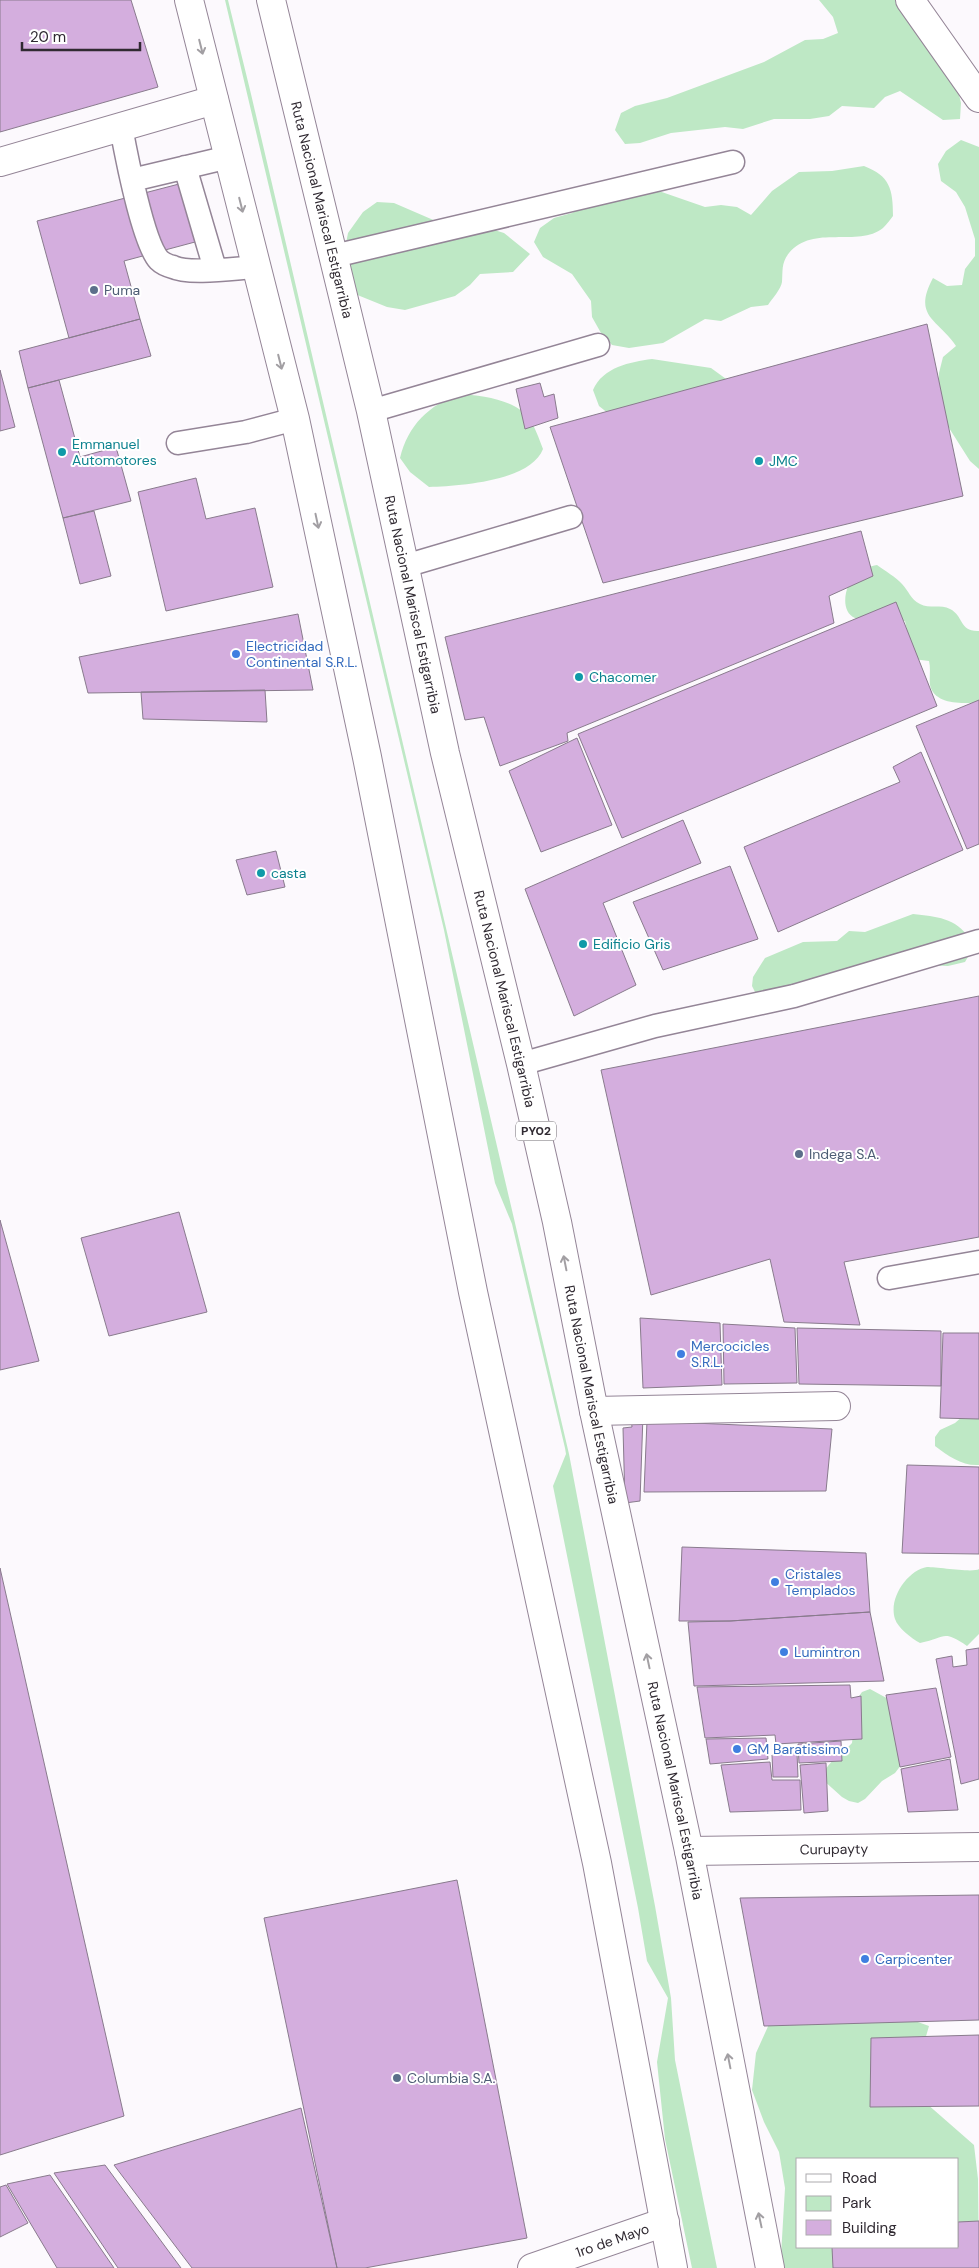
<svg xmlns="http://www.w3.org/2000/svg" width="979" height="2268" viewBox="0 0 979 2268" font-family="'DM Sans',sans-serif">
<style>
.green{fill:#bee8c5;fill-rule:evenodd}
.building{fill:#d4aede;stroke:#897b8d}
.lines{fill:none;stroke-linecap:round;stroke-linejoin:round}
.lane-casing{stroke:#948597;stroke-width:25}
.street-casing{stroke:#948597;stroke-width:30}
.secondary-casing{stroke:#948597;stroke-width:30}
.highway-casing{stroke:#948597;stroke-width:30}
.lane{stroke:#fff;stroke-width:22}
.street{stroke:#fff;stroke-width:28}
.secondary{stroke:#fff;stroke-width:28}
.highway{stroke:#fff;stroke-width:28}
.oneway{stroke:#a29fa3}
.service-dot{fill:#5c6f8a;stroke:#fff;stroke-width:2}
.culture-dot{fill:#0f9aa8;stroke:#fff;stroke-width:2}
.shop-dot{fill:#3f7fe0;stroke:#fff;stroke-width:2}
.labels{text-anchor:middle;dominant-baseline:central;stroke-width:4;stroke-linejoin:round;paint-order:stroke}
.shield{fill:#fff;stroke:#6e6a70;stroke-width:1}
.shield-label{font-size:12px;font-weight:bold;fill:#302a32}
.street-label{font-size:14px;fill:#302a32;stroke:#fff}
.service-label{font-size:14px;fill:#4e5e75;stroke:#fff;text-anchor:start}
.culture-label{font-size:14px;fill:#0d838f;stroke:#fff;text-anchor:start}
.shop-label{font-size:14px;fill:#366cbe;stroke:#fff;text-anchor:start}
</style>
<rect width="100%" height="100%" fill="#fcf9fd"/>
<!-- green -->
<path class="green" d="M 225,0 L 228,0 L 251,94 L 569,1454 L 655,1906 L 671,1998 L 675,2060 L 717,2268 L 692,2268 L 665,2139 L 657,2062 L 668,1998 L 647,1961 L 638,1908 L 553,1486 L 566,1454 L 565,1448 L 512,1224 L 495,1183 L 444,930 Z
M 819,0 L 909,0 L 957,86 L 961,103 L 960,119 L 943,120 L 900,91 L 885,97 L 874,108 L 842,106 L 829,116 L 810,119 L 774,119 L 743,129 L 725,127 L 671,133 L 640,143 L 625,144 L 615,130 L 621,113 L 635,106 L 667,98 L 764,62 L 805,40 L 823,39 L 838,33 L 833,17 Z
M 961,140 L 979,147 L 979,469 L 970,461 L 944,420 L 938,405 L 939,373 L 943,357 L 956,346 C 938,319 912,317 933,278 L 947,286 L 962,285 L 965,269 L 975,256 L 975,239 L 965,207 L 956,192 L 941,181 L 938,164 L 946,151 Z
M 864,166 C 890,176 893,189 893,216 C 890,220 887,224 883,228 C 858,248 813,224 789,253 C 781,263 783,271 782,282 C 781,289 772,299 768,305 L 751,307 L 721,321 L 705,319 L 663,343 L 629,348 L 612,345 L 601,333 L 592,317 L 591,301 L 572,274 L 543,257 L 534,242 L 540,228 L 554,218 L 572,213 L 630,181 L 705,207 L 721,205 L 737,207 L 751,215 L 772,191 L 799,172 L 832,171 Z
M 377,202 L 394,203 L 438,222 L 488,228 L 504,233 L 530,254 L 513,272 L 480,274 L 470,285 L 455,296 L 405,310 L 387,307 L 355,294 L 342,264 L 348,233 L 363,212 Z
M 652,359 L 711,368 L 733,384 L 619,422 L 599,406 L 593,390 C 603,367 630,362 652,359 Z
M 460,394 C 481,395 515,400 528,417 C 535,426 539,439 543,449 C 531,481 460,486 429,487 L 410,472 L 400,458 C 408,425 429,405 460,394 Z
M 877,565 C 885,571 896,577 902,584 C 909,591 910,599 920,604 C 929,609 941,604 950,609 C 964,616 959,632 979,631 L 979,702 C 964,704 934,705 930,685 C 929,677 931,669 929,661 L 913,659 L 905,621 C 888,618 872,625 855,618 C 839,611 845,584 856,574 C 862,569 870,566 877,565 Z
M 913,914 C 937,917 955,917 970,939 L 969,955 L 965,962 L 948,966 L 920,965 L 756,994 L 752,986 L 753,977 L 765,958 L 803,942 L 837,941 L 849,931 L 865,932 Z
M 979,1402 L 979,1465 C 962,1466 948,1456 935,1446 L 935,1437 L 940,1430 L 955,1423 Z
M 927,1567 C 938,1567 973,1573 979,1569 L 979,1634 L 967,1646 C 942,1629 946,1638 920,1643 C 911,1638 898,1628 895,1619 C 888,1598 908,1570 927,1567 Z
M 870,1689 L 892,1701 L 905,1760 L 895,1773 L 882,1781 L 865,1799 L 858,1803 L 849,1801 L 842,1797 L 822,1779 C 825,1763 841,1755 852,1743 L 857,1699 L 862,1692 Z
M 870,2005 L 929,2026 L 920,2057 L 902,2082 L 974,2145 L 978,2179 L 979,2268 L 784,2268 L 781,2255 L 785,2188 L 779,2152 L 764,2122 L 752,2090 L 756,2053 L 770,2022 ZM 798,2159 L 958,2159 L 958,2247 L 798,2247 Z"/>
<!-- building -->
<path class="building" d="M 0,0 L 131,0 L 158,87 L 0,132 Z
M 179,184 L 195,242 L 124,261 L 140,319 L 69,338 L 37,221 Z
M 140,319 L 151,356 L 28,388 L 19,351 Z
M 927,324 L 963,496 L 603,583 L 550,427 Z
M 0,370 L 15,427 L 0,431 Z
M 59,380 L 80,457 L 116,447 L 131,501 L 63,518 L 28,388 Z
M 540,383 L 544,397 L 554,394 L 558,418 L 525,429 L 516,389 Z
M 196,478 L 206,519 L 255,508 L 273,587 L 166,611 L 138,492 Z
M 94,511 L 111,576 L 80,584 L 63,518 Z
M 861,531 L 873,576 L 829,596 L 834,623 L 567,733 L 568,741 L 500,766 L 484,717 L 465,720 L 445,637 Z
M 896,602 L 937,706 L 622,838 L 578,734 Z
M 298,614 L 313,690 L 88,693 L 79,657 Z
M 265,690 L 267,722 L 143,719 L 141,692 Z
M 979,700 L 979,844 L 967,849 L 916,726 Z
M 577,738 L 612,825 L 541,852 L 509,771 Z
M 921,752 L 963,850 L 778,932 L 744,847 L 900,782 L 893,767 Z
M 683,820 L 701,863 L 603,903 L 636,985 L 574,1016 L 525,889 Z
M 276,851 L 285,887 L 247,895 L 236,860 Z
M 730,866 L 758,939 L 663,970 L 633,902 Z
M 979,996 L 979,1237 L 844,1262 L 860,1325 L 784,1322 L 770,1259 L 651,1295 L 601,1070 Z
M 179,1212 L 207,1312 L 109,1336 L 81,1238 Z
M 0,1220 L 39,1361 L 0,1370 Z
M 640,1318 L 720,1323 L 722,1385 L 643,1388 Z
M 723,1324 L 795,1328 L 797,1383 L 724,1384 Z
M 797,1328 L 941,1331 L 941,1386 L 799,1384 Z
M 943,1333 L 979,1333 L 979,1419 L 940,1418 Z
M 643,1415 L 640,1501 L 625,1503 L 623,1428 L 632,1427 L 631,1416 Z
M 647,1421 L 832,1429 L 826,1491 L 644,1492 Z
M 907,1465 L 979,1467 L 979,1554 L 902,1553 Z
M 682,1547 L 866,1553 L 870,1612 L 730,1621 L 679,1621 Z
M 0,1568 L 124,2116 L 0,2155 Z
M 870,1612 L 884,1681 L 694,1686 L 688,1622 L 730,1621 Z
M 979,1648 L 979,1779 L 961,1784 L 936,1659 L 952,1656 L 953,1667 L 967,1665 L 966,1650 Z
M 850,1685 L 851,1698 L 861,1696 L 862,1739 L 776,1744 L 775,1735 L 705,1738 L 697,1687 Z
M 936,1688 L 951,1757 L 900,1767 L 886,1695 Z
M 766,1738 L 768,1759 L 710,1764 L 706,1739 Z
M 841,1741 L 842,1761 L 799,1763 L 798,1744 Z
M 797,1753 L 798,1777 L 773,1777 L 772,1755 Z
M 950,1759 L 958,1810 L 908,1812 L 901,1769 Z
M 770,1762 L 772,1780 L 800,1780 L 801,1810 L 730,1812 L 721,1765 Z
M 826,1763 L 828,1811 L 804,1813 L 800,1765 Z
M 457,1880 L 527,2238 L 365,2268 L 337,2268 L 264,1918 Z
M 979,1895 L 979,2020 L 764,2026 L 740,1898 Z
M 979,2035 L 979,2106 L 870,2107 L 871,2038 Z
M 301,2108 L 337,2268 L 192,2268 L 114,2165 Z
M 105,2165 L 181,2268 L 118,2268 L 54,2173 Z
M 50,2175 L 114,2268 L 57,2268 L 7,2184 Z
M 6,2185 L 28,2223 L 0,2237 L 0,2187 Z
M 979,2221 L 979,2268 L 833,2268 L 832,2247 L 958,2247 L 958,2222 Z"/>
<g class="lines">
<defs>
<path id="lane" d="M 121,127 C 126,154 143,243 159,260 C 162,263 169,266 173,267 C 189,275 237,268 257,267
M 185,167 L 215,269
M 132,180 L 229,157
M 334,256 L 733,162
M 371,411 L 598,345
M 178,443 L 246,432 L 295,419
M 405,566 L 571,517
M 521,1064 L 655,1026 L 794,996 L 979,941
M 889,1278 L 979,1262"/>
<g id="street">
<path d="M 910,0 L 979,98"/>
<path d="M 594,1411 L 836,1406"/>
<path id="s1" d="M 689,1851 L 979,1847"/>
</g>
<g id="secondary">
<path d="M 0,162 L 214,100"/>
<path id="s2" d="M 532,2268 L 665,2222"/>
</g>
<g id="highway">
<path d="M 189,0 L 295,419 L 367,757 L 473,1292 L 597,1863 L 673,2268"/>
<path id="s3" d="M 271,0 L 371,411 L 445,753 L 521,1064 L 557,1222 L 594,1411 L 689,1851 L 770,2268"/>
</g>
</defs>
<!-- lane casing -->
<use href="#lane" class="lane-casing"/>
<!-- street casing -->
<use href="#street" class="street-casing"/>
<!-- secondary casing -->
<use href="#secondary" class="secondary-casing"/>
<!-- highway casing -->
<use href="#highway" class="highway-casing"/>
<!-- lane -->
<use href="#lane" class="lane"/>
<!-- street -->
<use href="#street" class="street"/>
<!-- secondary -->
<use href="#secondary" class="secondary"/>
<!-- highway -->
<use href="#highway" class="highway"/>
</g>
<!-- one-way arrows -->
<defs><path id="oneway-shaft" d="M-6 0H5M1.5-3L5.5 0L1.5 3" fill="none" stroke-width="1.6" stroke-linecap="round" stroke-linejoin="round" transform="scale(1.25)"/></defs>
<g class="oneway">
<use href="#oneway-shaft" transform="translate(201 47) rotate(76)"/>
<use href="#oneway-shaft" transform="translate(241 205) rotate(76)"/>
<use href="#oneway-shaft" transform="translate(280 362) rotate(76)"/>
<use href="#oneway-shaft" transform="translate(317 521) rotate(78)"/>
<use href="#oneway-shaft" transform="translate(565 1263) rotate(-101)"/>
<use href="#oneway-shaft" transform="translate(648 1661) rotate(-102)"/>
<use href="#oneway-shaft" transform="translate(729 2061) rotate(-101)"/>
<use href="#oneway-shaft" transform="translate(760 2220) rotate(-102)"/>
</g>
<!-- markers -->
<g class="service-dot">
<circle cx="94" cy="290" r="5"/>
<circle cx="799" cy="1154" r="5"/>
<circle cx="397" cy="2078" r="5"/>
</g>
<g class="culture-dot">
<circle cx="62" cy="452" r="5"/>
<circle cx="759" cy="461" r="5"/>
<circle cx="579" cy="677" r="5"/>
<circle cx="261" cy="873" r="5"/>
<circle cx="583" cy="944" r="5"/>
</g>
<g class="shop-dot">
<circle cx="236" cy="654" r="5"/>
<circle cx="681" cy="1354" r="5"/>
<circle cx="775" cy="1582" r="5"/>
<circle cx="784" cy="1652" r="5"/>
<circle cx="737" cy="1749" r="5"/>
<circle cx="865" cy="1959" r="5"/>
</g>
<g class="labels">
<!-- shield labels -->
<rect class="shield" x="516" y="1121.5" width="40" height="19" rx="4"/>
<g class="shield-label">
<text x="536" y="1131">PY02</text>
</g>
<!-- street labels -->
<g class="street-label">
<text stroke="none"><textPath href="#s3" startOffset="216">Ruta Nacional Mariscal Estigarribia</textPath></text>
<text stroke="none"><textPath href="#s3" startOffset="621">Ruta Nacional Mariscal Estigarribia</textPath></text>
<text stroke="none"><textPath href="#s3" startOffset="1026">Ruta Nacional Mariscal Estigarribia</textPath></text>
<text stroke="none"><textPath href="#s3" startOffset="1431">Ruta Nacional Mariscal Estigarribia</textPath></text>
<text stroke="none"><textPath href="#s3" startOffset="1836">Ruta Nacional Mariscal Estigarribia</textPath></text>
<text stroke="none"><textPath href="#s1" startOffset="145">Curupayty</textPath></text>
<text stroke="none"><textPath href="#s2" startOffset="85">1ro de Mayo</textPath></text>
</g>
<!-- service labels -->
<g class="service-label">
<text x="104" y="290">Puma</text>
<text x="809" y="1154">Indega S.A.</text>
<text x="407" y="2078">Columbia S.A.</text>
</g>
<!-- culture labels -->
<g class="culture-label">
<text x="72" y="444">Emmanuel<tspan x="72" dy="16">Automotores</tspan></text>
<text x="769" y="461">JMC</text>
<text x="589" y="677">Chacomer</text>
<text x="271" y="873">casta</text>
<text x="593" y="944">Edificio Gris</text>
</g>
<!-- shop labels -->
<g class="shop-label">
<text x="246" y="646">Electricidad<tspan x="246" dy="16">Continental S.R.L.</tspan></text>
<text x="691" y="1346">Mercocicles<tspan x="691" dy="16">S.R.L.</tspan></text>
<text x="785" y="1574">Cristales<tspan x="785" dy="16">Templados</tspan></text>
<text x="794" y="1652">Lumintron</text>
<text x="747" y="1749">GM Baratissimo</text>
<text x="875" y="1959">Carpicenter</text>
</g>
</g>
<!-- legend -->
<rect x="796" y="2158" width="162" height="90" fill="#ffffff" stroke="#acaaad"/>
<rect x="806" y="2174" width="25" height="8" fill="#ffffff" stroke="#acaaad"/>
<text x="842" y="2183" font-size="15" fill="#302a32">Road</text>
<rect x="806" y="2196" width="25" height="15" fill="#bee8c5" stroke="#acaaad"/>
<text x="842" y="2208" font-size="15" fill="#302a32">Park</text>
<rect x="806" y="2220" width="25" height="15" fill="#d4aede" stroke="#acaaad"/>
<text x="842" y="2233" font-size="15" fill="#302a32">Building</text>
<!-- scale -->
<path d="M22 42v8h118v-8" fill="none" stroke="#302a32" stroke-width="2.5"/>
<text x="30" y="42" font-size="15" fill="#302a32" stroke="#ffffff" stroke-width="4" paint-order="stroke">20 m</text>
</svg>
